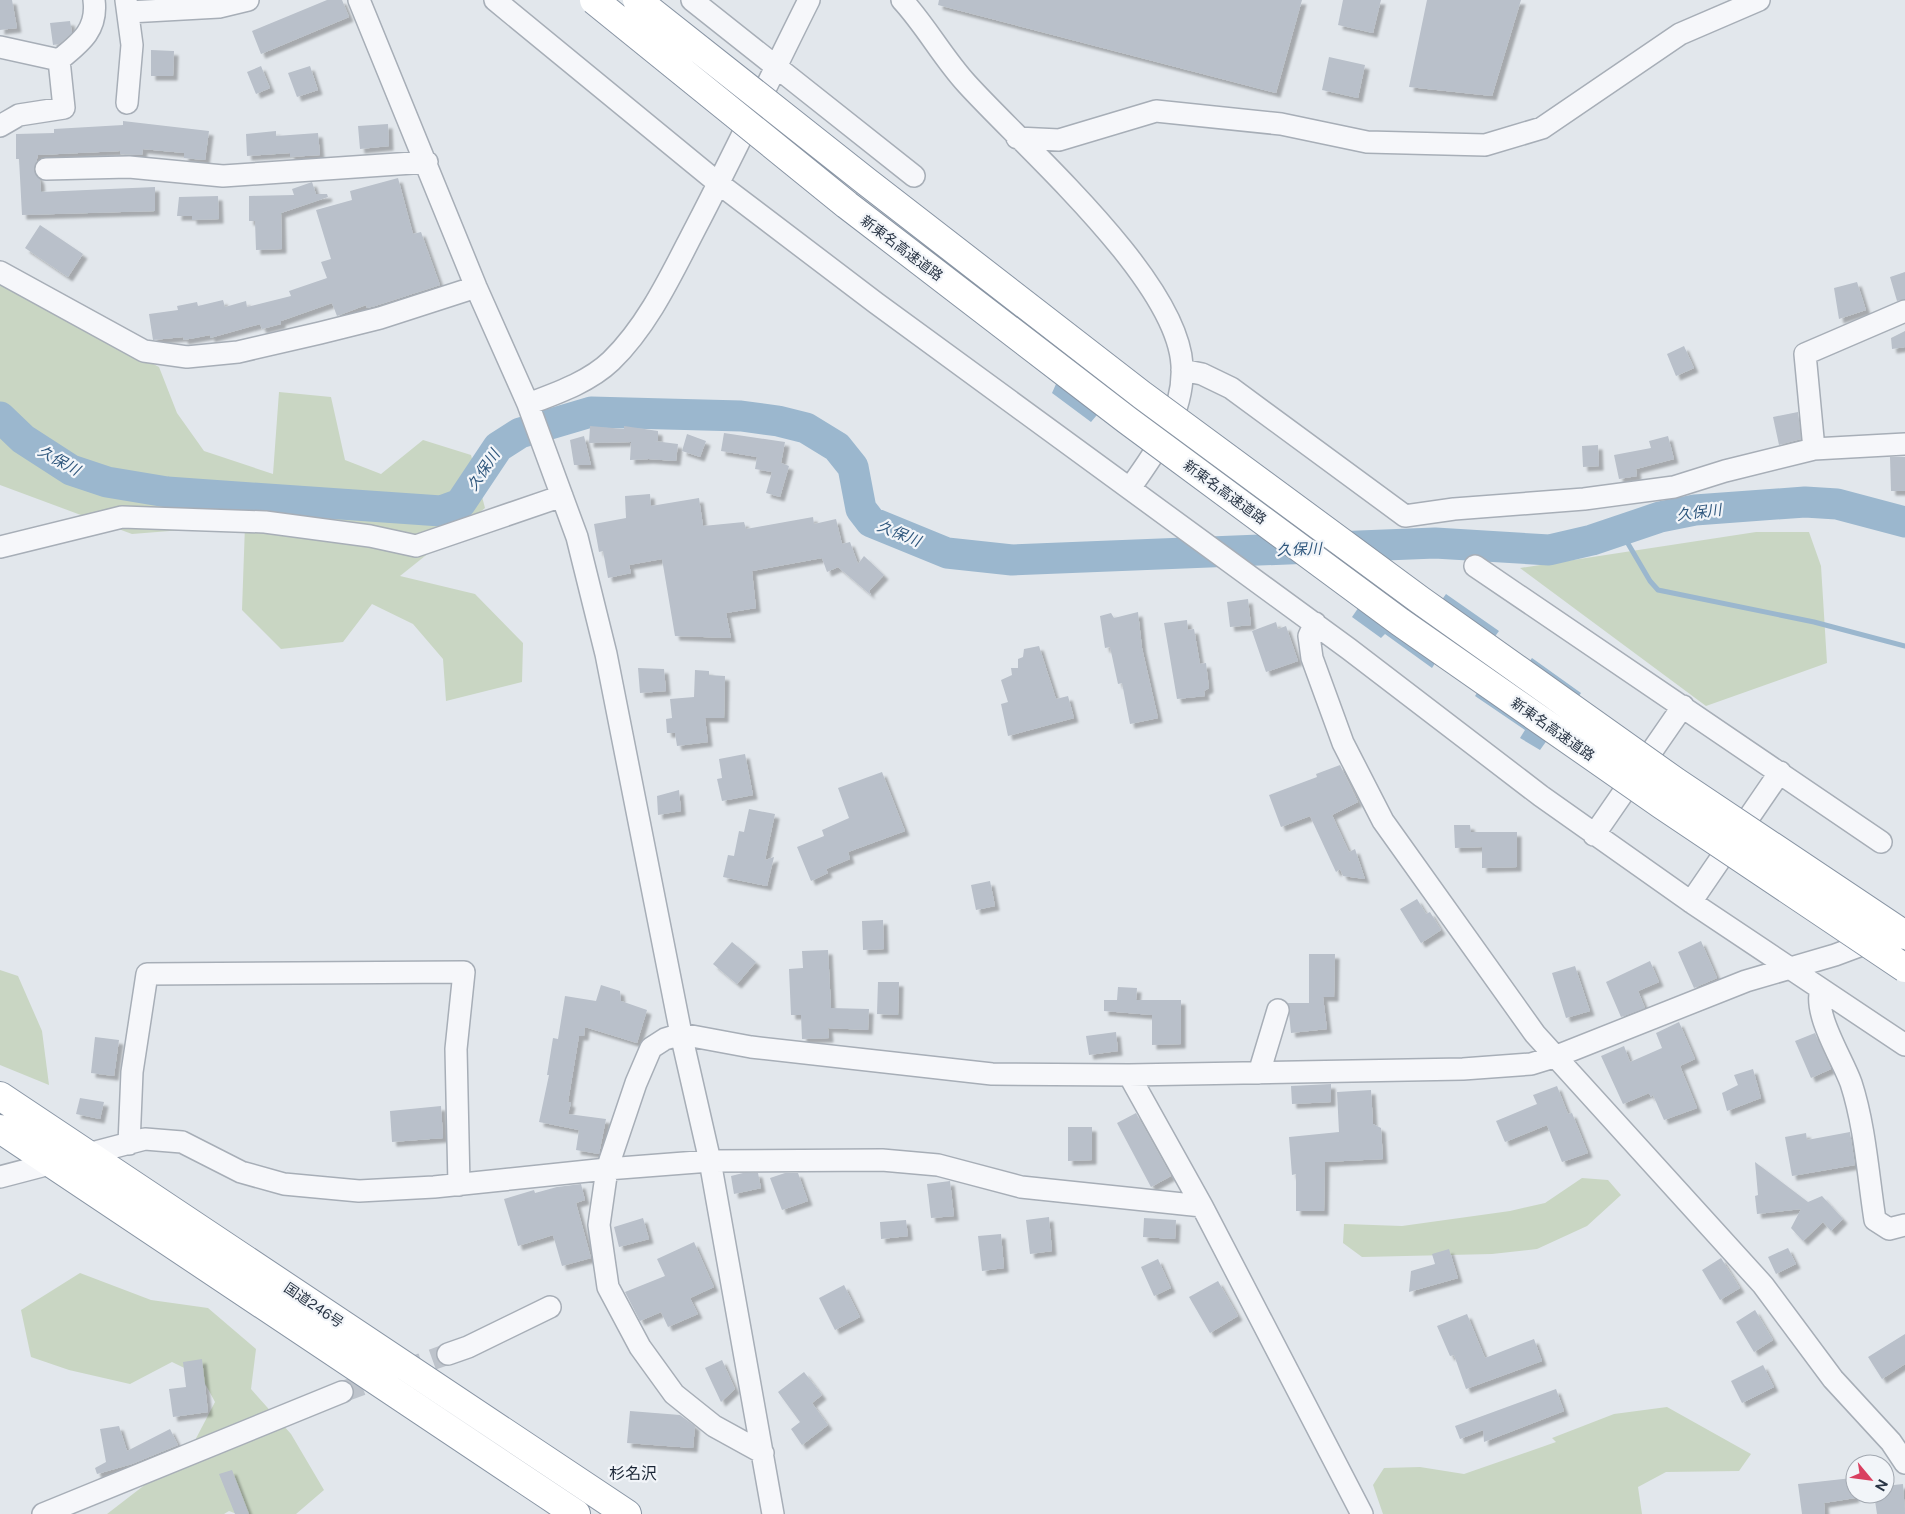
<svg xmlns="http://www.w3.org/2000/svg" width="1905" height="1514" viewBox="0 0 1905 1514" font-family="'Public Sans','Noto Sans JP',sans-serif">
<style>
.green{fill:#c9d6c3}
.water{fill:#9bb7ce}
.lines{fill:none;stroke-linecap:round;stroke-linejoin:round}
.stream{stroke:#9bb7ce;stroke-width:5}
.river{stroke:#9bb7ce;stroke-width:31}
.building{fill:#b9c0ca;filter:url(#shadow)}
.minor-tunnel{stroke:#bdc3cb;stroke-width:21;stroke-dasharray:21 11;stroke-linecap:butt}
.minor-casing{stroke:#a7aeb7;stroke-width:24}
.highway-casing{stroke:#8995a4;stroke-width:30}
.minor{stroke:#f6f7fa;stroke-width:21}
.highway{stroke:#fff;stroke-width:28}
.highway-bridge-casing{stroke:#8995a4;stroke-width:30;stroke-linecap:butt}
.highway-bridge{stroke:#fff;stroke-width:28}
.labels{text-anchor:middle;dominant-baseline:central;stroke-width:4.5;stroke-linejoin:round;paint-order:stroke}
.street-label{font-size:14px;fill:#293545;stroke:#f2f5f9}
.water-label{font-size:15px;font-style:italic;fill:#2f577d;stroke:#f2f5f9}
.quarter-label{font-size:16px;fill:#1b2636;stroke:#f2f5f9}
</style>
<defs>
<filter id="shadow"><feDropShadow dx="4.5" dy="4.5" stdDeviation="1" flood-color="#0004"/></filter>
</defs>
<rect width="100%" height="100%" fill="#e2e7ec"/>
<!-- green -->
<path class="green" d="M 0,281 L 159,367 L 177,413 L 204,451 L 273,474 L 279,392 L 331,397 L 345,460 L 381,474 L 423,440 L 471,455 L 485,508 L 400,576 L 475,594 L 523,643 L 522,682 L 446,701 L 443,659 L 413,624 L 372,604 L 343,642 L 281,649 L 242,610 L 245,525 L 132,534 L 0,485 Z
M 1756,532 L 1809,532 L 1821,566 L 1827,663 L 1706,706 L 1520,568 Z
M 0,970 L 18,976 L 42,1031 L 49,1085 L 0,1065 Z
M 1582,1178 L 1608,1180 L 1621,1195 L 1587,1226 L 1537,1249 L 1492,1254 L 1362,1257 L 1343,1243 L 1344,1224 L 1402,1226 L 1510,1211 L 1545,1203 Z
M 80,1273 L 151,1300 L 208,1308 L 256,1349 L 251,1389 L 291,1434 L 324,1490 L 296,1514 L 237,1514 L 229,1511 L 224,1514 L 107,1514 L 190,1450 L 215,1402 L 201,1376 L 172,1362 L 130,1384 L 69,1370 L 31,1357 L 21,1310 Z
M 1667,1407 L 1751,1454 L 1739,1471 L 1666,1472 L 1638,1487 L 1642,1514 L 1383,1514 L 1373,1485 L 1384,1468 L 1420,1467 L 1464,1474 L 1556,1442 L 1552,1438 L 1614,1414 Z"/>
<!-- water -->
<path class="water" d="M 1045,343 L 1113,396 L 1091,422 L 1052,393 L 1056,384 L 1030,364 Z
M 1374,585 L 1387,585 L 1398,594 L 1393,603 L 1424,625 L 1446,594 L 1499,631 L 1482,654 L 1454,634 L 1432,668 L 1385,634 L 1381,638 L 1352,617 Z
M 1532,658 L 1581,693 L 1540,750 L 1520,738 L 1525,730 L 1475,696 L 1488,676 L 1508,689 Z"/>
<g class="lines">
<!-- stream -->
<path class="stream" d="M 1620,530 L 1650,581 L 1658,590 L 1814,622 L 1905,646"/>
<!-- river -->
<path class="river" d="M 0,417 L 23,439 L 71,470 L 107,482 L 167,492 L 441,511 L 460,504 L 498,447 L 520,433 L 591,412 L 741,416 L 778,421 L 806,428 L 837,447 L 853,467 L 861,509 L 871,522 L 947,553 L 1012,560 L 1435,543 L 1549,550 L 1592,540 L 1660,517 L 1695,510 L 1805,502 L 1837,504 L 1905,522"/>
</g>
<!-- building -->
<path class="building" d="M 0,0 L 12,0 L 17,28 L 0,30 Z
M 327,0 L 342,0 L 349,17 L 261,54 L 252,31 Z
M 939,0 L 1302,0 L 1276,93 L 938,5 Z
M 1343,0 L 1381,0 L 1373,33 L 1338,25 Z
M 1427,0 L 1521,0 L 1492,96 L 1409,87 Z
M 70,21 L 72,33 L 59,44 L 53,45 L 50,23 Z
M 151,50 L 174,51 L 173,76 L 151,76 Z
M 1329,57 L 1365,65 L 1358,98 L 1322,90 Z
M 261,66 L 270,88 L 256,94 L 247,72 Z
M 310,66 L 318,90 L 297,97 L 288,73 Z
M 123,121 L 209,131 L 205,160 L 184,158 L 184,153 L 143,149 L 142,155 L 120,154 L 120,151 L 38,155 L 34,170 L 40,180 L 41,192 L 155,187 L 155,211 L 22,215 L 19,159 L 16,159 L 16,134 L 54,133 L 54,129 L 123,125 Z
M 388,124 L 389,146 L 360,149 L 358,126 Z
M 276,131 L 276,136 L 318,133 L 320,155 L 290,157 L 290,153 L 247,156 L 246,134 Z
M 398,178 L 413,234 L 421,232 L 440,285 L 375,306 L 367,308 L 366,305 L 337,316 L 332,303 L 281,321 L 281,324 L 262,329 L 260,324 L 210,338 L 210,335 L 184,340 L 183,337 L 153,340 L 149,314 L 178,310 L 177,306 L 197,302 L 198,306 L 223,300 L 225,307 L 246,301 L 247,307 L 291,296 L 289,291 L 327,278 L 321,262 L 331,259 L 316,210 L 352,200 L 350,191 Z
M 312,182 L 316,194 L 327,194 L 328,197 L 281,213 L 282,249 L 256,250 L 255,221 L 249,221 L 249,196 L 294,195 L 292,189 Z
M 218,196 L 219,219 L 192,220 L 192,216 L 177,216 L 179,197 Z
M 40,225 L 83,254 L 68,277 L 25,248 Z
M 1905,272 L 1905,299 L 1897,301 L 1890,277 Z
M 1857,282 L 1866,310 L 1839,319 L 1834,288 Z
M 1905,331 L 1905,347 L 1892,349 L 1891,338 Z
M 1684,346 L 1694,368 L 1676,376 L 1667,354 Z
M 1798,412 L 1801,439 L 1779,445 L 1773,417 Z
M 590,426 L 624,429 L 624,426 L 658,431 L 658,441 L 654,441 L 678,444 L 676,461 L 649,459 L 630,460 L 631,442 L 589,443 Z
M 724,433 L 785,442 L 781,463 L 789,466 L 780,497 L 766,493 L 772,472 L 755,469 L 757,457 L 721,451 Z
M 687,434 L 706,441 L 700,457 L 682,451 Z
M 584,436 L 591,465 L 574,465 L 570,440 Z
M 1668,436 L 1674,459 L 1636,469 L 1637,476 L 1619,479 L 1614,455 L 1651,448 L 1649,441 Z
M 1598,445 L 1599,466 L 1583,467 L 1582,446 Z
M 1890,457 L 1905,457 L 1905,491 L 1891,491 Z
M 650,494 L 651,506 L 699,498 L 703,526 L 744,522 L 746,529 L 813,517 L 814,524 L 836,519 L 842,544 L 850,542 L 858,564 L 864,556 L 884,575 L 869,591 L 871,595 L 838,567 L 827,572 L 822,558 L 752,571 L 756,608 L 726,613 L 731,638 L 675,636 L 662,559 L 629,565 L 631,573 L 608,578 L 603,551 L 599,552 L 594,524 L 626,518 L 625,496 Z
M 1248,599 L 1251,625 L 1230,627 L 1227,602 Z
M 1138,612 L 1142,648 L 1158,718 L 1130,724 L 1122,683 L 1118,684 L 1110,647 L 1105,648 L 1100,616 L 1111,613 L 1114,618 Z
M 1187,620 L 1188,630 L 1194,629 L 1200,664 L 1206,663 L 1209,688 L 1204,691 L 1205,696 L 1177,699 L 1164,623 Z
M 1276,622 L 1278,629 L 1286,626 L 1298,661 L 1266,672 L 1252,631 Z
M 1039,646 L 1056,699 L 1068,696 L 1074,718 L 1008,736 L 1001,704 L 1008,702 L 1001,680 L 1012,675 L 1011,668 L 1018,668 L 1018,659 L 1023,657 L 1024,649 Z
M 638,668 L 664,669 L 666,691 L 640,693 Z
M 695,670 L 709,671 L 709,675 L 725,676 L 724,718 L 705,718 L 708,742 L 677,746 L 675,733 L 667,733 L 666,719 L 672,718 L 670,699 L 694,697 Z
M 745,754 L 753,795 L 722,801 L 717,779 L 722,778 L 719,759 Z
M 1340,765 L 1358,802 L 1332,815 L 1349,852 L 1355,849 L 1365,879 L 1343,876 L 1340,869 L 1336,872 L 1310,816 L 1281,827 L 1269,795 L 1317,777 L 1316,774 Z
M 882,772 L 905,831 L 848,852 L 850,859 L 826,869 L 828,873 L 811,881 L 797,847 L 824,836 L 822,830 L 849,818 L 838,788 Z
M 679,790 L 681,811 L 658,815 L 657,796 Z
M 749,809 L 775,814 L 765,860 L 774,857 L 767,886 L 723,877 L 728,855 L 734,856 L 739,831 L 744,832 Z
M 1454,825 L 1470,825 L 1471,832 L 1517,832 L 1517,867 L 1482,868 L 1482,847 L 1455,848 Z
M 990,881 L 995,906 L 976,910 L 971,885 Z
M 1417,899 L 1426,914 L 1430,912 L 1441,930 L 1421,943 L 1400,909 Z
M 883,920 L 884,949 L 863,950 L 862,921 Z
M 1701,941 L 1717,978 L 1694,988 L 1678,952 Z
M 732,942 L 756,962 L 737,984 L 713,964 Z
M 828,950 L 831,1008 L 869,1009 L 868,1030 L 828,1028 L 829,1038 L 802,1039 L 801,1015 L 791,1015 L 789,969 L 803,968 L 802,951 Z
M 1309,954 L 1335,954 L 1334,997 L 1323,997 L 1327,1029 L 1291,1033 L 1288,1003 L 1309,1003 Z
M 1650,961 L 1659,982 L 1638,991 L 1645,1008 L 1621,1017 L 1606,982 Z
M 1575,966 L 1590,1011 L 1566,1018 L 1552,973 Z
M 878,982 L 899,982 L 898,1015 L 877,1014 Z
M 601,985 L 620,991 L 621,1001 L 647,1010 L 637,1043 L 585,1027 L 584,1036 L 579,1036 L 568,1102 L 571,1103 L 568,1114 L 606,1119 L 599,1154 L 576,1150 L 579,1130 L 539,1122 L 549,1075 L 547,1075 L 553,1038 L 558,1039 L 565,996 L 596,1001 Z
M 1118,987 L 1137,988 L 1136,1000 L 1181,1000 L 1181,1044 L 1152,1045 L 1152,1015 L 1104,1011 L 1104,1000 L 1117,1000 Z
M 1679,1022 L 1695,1059 L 1680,1066 L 1697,1108 L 1664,1120 L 1653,1095 L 1651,1097 L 1649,1093 L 1623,1104 L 1601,1056 L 1624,1046 L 1630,1062 L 1662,1048 L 1656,1033 Z
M 1116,1032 L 1118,1051 L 1089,1055 L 1086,1036 Z
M 1815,1033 L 1831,1069 L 1811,1078 L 1795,1041 Z
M 95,1037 L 119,1040 L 114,1076 L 91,1073 Z
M 1753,1069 L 1761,1098 L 1727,1111 L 1722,1093 L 1738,1085 L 1734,1075 Z
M 1331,1084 L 1331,1102 L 1292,1104 L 1291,1086 Z
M 1557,1086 L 1568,1114 L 1572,1113 L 1588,1153 L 1562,1162 L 1547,1125 L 1505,1142 L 1496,1121 L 1537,1104 L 1533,1095 Z
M 1371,1090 L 1373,1124 L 1381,1128 L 1383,1159 L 1325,1162 L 1324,1211 L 1296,1211 L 1296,1174 L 1292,1175 L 1289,1137 L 1339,1132 L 1337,1092 Z
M 80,1098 L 104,1102 L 100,1119 L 76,1114 Z
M 441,1106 L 443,1138 L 392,1142 L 390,1111 Z
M 1136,1113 L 1171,1176 L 1151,1187 L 1117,1123 Z
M 1068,1127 L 1092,1127 L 1092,1160 L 1068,1161 Z
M 1850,1132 L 1855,1165 L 1792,1176 L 1785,1137 L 1806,1133 L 1807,1140 Z
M 1755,1162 L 1808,1202 L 1822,1196 L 1843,1219 L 1831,1231 L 1823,1222 L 1803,1241 L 1791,1228 L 1801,1209 L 1757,1214 L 1755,1196 L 1758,1195 Z
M 743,1173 L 758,1173 L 761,1188 L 734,1194 L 731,1176 Z
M 785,1173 L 798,1173 L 808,1201 L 782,1210 L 770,1178 Z
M 950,1181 L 954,1216 L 931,1218 L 927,1184 Z
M 581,1184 L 585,1200 L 576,1203 L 591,1258 L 562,1266 L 553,1235 L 518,1246 L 504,1199 L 534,1190 L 535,1193 L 557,1187 Z
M 1049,1217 L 1052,1251 L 1030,1254 L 1026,1220 Z
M 643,1218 L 649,1239 L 619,1247 L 614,1227 Z
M 1144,1218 L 1176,1220 L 1175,1239 L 1143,1237 Z
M 906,1220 L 908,1236 L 881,1239 L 880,1222 Z
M 1001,1234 L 1004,1268 L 982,1271 L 978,1236 Z
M 694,1242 L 714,1287 L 690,1298 L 698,1314 L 668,1327 L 661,1312 L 640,1321 L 625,1292 L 665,1276 L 657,1259 Z
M 1788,1248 L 1796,1264 L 1776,1274 L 1768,1257 Z
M 1449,1249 L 1458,1278 L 1409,1292 L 1411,1271 L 1435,1264 L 1432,1254 Z
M 1721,1258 L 1740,1288 L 1720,1300 L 1702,1270 Z
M 1158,1259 L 1171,1288 L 1154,1296 L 1141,1267 Z
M 1218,1281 L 1238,1316 L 1210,1333 L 1189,1297 Z
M 844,1285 L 860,1317 L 835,1330 L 819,1298 Z
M 1755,1310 L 1773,1340 L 1754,1352 L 1736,1322 Z
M 1467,1314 L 1485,1358 L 1534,1339 L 1542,1361 L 1466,1389 L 1454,1355 L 1450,1356 L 1437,1326 Z
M 1905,1334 L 1905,1364 L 1882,1379 L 1868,1357 Z
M 202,1359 L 208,1412 L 173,1417 L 169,1389 L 186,1387 L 183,1362 Z
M 722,1360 L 735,1389 L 721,1402 L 705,1368 Z
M 1763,1365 L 1774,1387 L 1742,1403 L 1731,1381 Z
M 804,1372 L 822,1395 L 812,1403 L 828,1425 L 802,1445 L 791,1429 L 800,1422 L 778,1392 Z
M 1556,1389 L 1564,1411 L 1484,1442 L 1483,1430 L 1460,1439 L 1455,1426 Z
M 630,1411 L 680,1415 L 695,1426 L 693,1448 L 627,1443 Z
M 119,1426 L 127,1451 L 170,1429 L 178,1445 L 132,1464 L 97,1474 L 95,1468 L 106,1462 L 100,1429 Z
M 232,1470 L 249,1514 L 235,1514 L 219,1474 Z
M 1852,1478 L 1855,1498 L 1824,1503 L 1825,1514 L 1802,1514 L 1798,1484 Z
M 1903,1484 L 1905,1514 L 1877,1514 L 1874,1494 L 1885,1494 L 1885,1486 Z"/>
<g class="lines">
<!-- minor-tunnel -->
<path class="minor-tunnel" d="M 342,1392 L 448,1354"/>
<defs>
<path id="minor" d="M 126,0 L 132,45 L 127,103
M 359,0 L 476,287 L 528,404 L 577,537 L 606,654 L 681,1034 L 710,1161 L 773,1514
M 495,0 L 718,183 L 876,303 L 1349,649 L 1541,796 L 1691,902 L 1905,1045
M 692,0 L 914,176
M 902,0 C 926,26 943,58 967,84 C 1025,148 1177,279 1182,365 C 1185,412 1156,452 1130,488
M 129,12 L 219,7 L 248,0
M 0,47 L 59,60
M 0,126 L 19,115 L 64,108 L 59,60 C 80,43 98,30 94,0
M 1017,138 L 1059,140 L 1156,111 L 1281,124 L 1367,142 L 1485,145 L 1542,128 L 1680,34 L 1759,0
M 46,169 L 129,167 L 223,176 L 427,162
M 0,272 L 144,351 L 187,357 L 238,352 L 320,333 L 380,318 L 476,287
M 1182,370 L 1202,374 L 1231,388 L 1405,516 L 1454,509 L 1584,499 L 1674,487 L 1725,471 L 1814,449 L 1805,354 L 1905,311
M 528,404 C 557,393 589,382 611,361 C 649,324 672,273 696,227 C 735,152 771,76 809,0
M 1814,449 L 1905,444
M 0,547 L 122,517 L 265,522 L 370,536 L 416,546 L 562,496
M 1475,566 L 1881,842
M 1315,623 L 1309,636 L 1312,658 L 1343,743 L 1383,821 L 1535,1034 L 1763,1285 L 1833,1379 L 1891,1442 L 1905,1463
M 1594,835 L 1683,706
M 1691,902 L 1780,772
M 1821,989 C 1813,1014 1842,1058 1851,1083 C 1865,1126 1868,1175 1875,1220 L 1889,1229 L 1905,1225
M 1259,1073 L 1278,1010
M 1129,1075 L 1202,1206 L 1362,1514
M 129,1144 L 132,1072 L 147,974 L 464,972 L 456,1049 L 459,1185
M 0,1177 L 145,1139 L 182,1142 L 241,1172 L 284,1184 L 359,1191 L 434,1187 L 607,1169 L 710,1161 L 882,1160 L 938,1165 L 1021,1187 L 1202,1206
M 448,1354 L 468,1347 L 550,1307
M 763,1453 L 714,1426 L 674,1394 L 640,1347 L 608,1287 L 599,1225 L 607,1169 L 636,1083 L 651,1048 L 665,1039 L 681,1034 L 751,1047 L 992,1074 L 1129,1075 L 1463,1069 L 1531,1064 L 1557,1056 L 1746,981 L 1835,955 L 1878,939
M 43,1514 L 342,1392"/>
<path id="highway" d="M 0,1096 L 627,1514
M 0,1129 L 576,1514"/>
</defs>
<!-- minor casing -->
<use href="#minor" class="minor-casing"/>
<!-- highway casing -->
<use href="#highway" class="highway-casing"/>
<!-- minor -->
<use href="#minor" class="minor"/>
<!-- highway -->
<use href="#highway" class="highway"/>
<defs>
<path id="highway-bridge" d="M 594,0 L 847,205 L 1127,420 L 1400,622 L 1662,805 L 1905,968
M 637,0 L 867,182 L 1142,395 L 1420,600 L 1676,782 L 1905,935"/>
</defs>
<!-- highway-bridge casing -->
<use href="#highway-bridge" class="highway-bridge-casing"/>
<!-- highway-bridge -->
<use href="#highway-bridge" class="highway-bridge"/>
</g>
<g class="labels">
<!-- street labels -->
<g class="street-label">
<text transform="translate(902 248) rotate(37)">新東名高速道路</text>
<text transform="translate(1225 492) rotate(36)">新東名高速道路</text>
<text transform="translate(1553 729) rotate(35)">新東名高速道路</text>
<text transform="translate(314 1305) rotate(34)">国道246号</text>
</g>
<!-- water labels -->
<g class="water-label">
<text transform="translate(59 460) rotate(29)">久保川</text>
<text transform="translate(483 470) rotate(-56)">久保川</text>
<text transform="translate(1699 512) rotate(-7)">久保川</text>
<text transform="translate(899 533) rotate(22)">久保川</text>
<text transform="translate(1299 549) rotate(-2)">久保川</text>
</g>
<!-- quarter labels -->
<g class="quarter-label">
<text x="633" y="1473">杉名沢</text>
</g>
</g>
<!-- north arrow -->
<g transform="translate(1870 1479) rotate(119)"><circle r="24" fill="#f2f5f9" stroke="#a2a8b1"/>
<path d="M0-4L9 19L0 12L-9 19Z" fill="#d93f60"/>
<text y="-8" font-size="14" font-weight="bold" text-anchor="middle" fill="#293545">N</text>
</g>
</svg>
